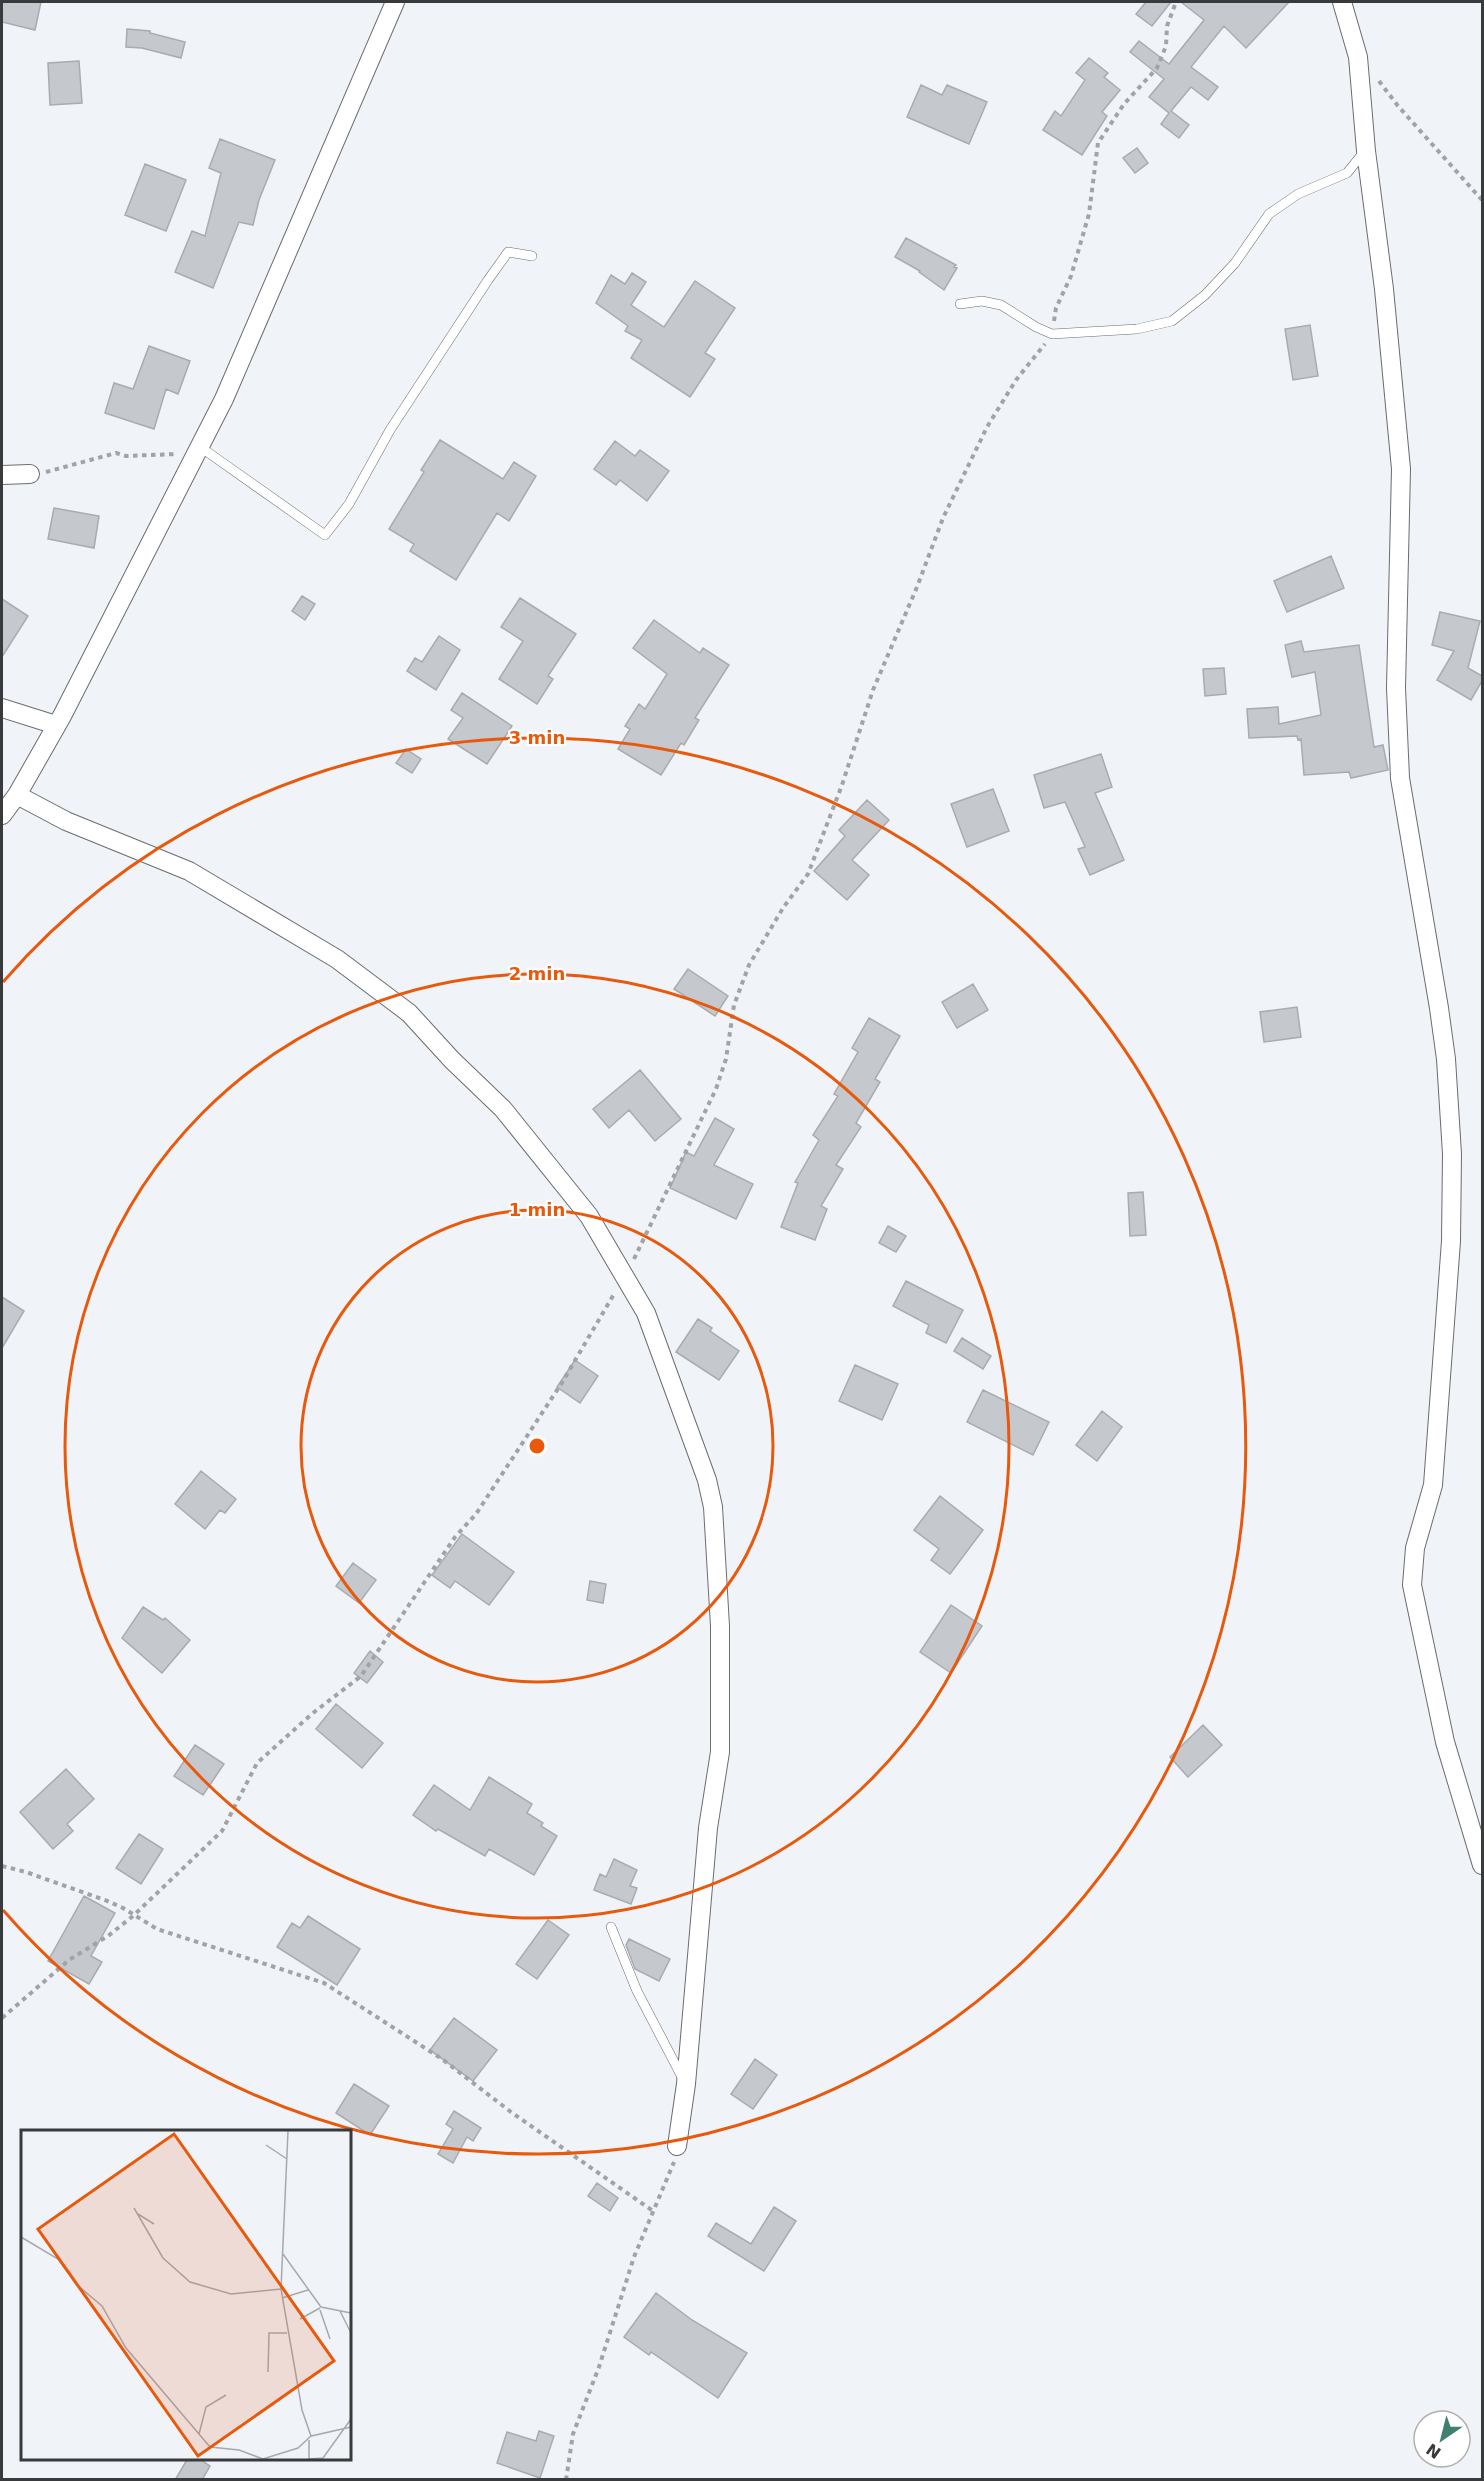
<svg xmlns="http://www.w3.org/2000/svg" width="1484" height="2481" viewBox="0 0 1484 2481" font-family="'DejaVu Sans',sans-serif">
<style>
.building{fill:#c5c8cd;stroke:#a8abb0;stroke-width:1.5}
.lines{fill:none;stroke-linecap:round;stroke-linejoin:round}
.lane-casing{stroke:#6a6c71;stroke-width:10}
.street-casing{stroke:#6a6c71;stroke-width:20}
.path{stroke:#a1a3a7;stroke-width:4;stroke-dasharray:4.5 4.5;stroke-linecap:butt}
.lane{stroke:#fff;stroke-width:9}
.street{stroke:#fff;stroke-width:18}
.ring{fill:none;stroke:#e8590c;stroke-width:3}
.inset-road{fill:none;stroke:#a7a9ad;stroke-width:1.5}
.view{fill:#e8590c;fill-opacity:0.15;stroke:#e8590c;stroke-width:3}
.inset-edge{fill:none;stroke:#393a3c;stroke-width:3}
.centre{fill:#e8590c;stroke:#fff;stroke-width:3}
.ring-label{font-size:18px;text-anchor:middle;font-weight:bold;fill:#e8590c;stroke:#fff;stroke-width:4.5;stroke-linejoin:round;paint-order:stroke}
</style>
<rect width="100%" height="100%" fill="#f0f3f8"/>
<!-- building -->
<path class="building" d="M 2,2 L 41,2 L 35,30 L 2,22 Z
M 1146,2 L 1171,2 L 1152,26 L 1136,14 Z
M 1181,2 L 1289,2 L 1246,48 L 1224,26 L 1191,67 L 1218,87 L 1208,100 L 1191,87 L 1171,111 L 1189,125 L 1179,138 L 1161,124 L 1169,113 L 1149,97 L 1164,79 L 1130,52 L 1139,41 L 1169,64 L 1204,20 Z
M 127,29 L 150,31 L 150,33 L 185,42 L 181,58 L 142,48 L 126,47 Z
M 1089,58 L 1108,73 L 1104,77 L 1120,90 L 1102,112 L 1107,116 L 1082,155 L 1043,130 L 1055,111 L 1061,116 L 1085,80 L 1076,73 Z
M 79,61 L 82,103 L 50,105 L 48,63 Z
M 921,85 L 942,95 L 947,85 L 987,102 L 969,144 L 907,117 Z
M 220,139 L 275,160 L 259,200 L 253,225 L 239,222 L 213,288 L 175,272 L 192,231 L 205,236 L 221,173 L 209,168 Z
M 1137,148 L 1148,163 L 1135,173 L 1123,158 Z
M 145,164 L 186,180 L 166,231 L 125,215 Z
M 906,238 L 956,265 L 954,267 L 957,268 L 944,290 L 919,272 L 920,271 L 895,257 Z
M 632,273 L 646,282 L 631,305 L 664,327 L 695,281 L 735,308 L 705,353 L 715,359 L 690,397 L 631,358 L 642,340 L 625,331 L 628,326 L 596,303 L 611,275 L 625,284 Z
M 1310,325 L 1318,376 L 1293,380 L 1285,329 Z
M 149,346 L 190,361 L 178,394 L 166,389 L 154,429 L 105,413 L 114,383 L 133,389 Z
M 440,440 L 503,479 L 514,462 L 536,476 L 509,521 L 497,513 L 456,580 L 410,551 L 414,544 L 389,529 L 424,472 L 421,470 Z
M 615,441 L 635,456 L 640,450 L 669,471 L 647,501 L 620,480 L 616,485 L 594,469 Z
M 54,508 L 99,516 L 94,548 L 48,539 Z
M 1331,556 L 1344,588 L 1287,612 L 1274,581 Z
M 302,596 L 315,604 L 305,620 L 292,611 Z
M 520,598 L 576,634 L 548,676 L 553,679 L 537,704 L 499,679 L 523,641 L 501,627 Z
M 2,599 L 28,616 L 2,657 Z
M 1440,612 L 1480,621 L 1468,668 L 1482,676 L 1482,681 L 1471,700 L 1437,680 L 1454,651 L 1432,645 Z
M 654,620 L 700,653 L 703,648 L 729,665 L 695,718 L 699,720 L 684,745 L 681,743 L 661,775 L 618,749 L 630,729 L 625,726 L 639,704 L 645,709 L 667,674 L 633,648 Z
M 439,636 L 460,650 L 436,690 L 407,671 L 415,658 L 422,662 Z
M 1301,641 L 1304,652 L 1359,645 L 1374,747 L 1383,745 L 1388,770 L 1351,778 L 1349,772 L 1304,775 L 1301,739 L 1298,740 L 1297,736 L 1249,738 L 1247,709 L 1278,707 L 1279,724 L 1321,715 L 1315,672 L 1292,677 L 1285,645 Z
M 1224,668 L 1226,694 L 1205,696 L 1203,669 Z
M 462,693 L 512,726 L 487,764 L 448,739 L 463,718 L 451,710 Z
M 406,749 L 421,759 L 412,773 L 396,763 Z
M 1101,754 L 1112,787 L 1095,793 L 1124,860 L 1090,875 L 1078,849 L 1085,847 L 1065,802 L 1044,808 L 1034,775 Z
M 993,789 L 1009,831 L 967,847 L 951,804 Z
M 867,800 L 889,820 L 852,860 L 869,875 L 847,900 L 814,871 L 845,836 L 839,830 Z
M 688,969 L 728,996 L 715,1016 L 674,989 Z
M 973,984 L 988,1010 L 957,1028 L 942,1002 Z
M 1297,1007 L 1301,1037 L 1264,1042 L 1260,1012 Z
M 869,1018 L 900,1036 L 875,1079 L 880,1082 L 856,1123 L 861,1127 L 836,1165 L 843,1169 L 821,1206 L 827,1209 L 815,1240 L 781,1227 L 798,1183 L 795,1182 L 819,1140 L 813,1135 L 838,1096 L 834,1094 L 858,1052 L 852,1048 Z
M 640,1070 L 681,1119 L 655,1141 L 629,1110 L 609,1128 L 593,1109 Z
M 715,1118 L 734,1129 L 714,1165 L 753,1184 L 736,1219 L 670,1188 L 686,1152 L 694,1156 Z
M 1143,1192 L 1146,1235 L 1130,1236 L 1128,1193 Z
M 888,1226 L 906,1236 L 896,1252 L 879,1243 Z
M 906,1281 L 963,1310 L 946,1343 L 926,1333 L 929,1325 L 893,1306 Z
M 2,1297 L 24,1311 L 2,1348 Z
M 698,1319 L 712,1328 L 710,1331 L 739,1351 L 719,1380 L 676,1352 Z
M 962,1338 L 991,1356 L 983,1369 L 954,1351 Z
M 575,1360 L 598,1376 L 580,1403 L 557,1387 Z
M 855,1365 L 898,1384 L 882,1420 L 839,1401 Z
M 983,1390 L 1049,1422 L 1033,1455 L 967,1422 Z
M 1102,1411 L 1122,1427 L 1097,1461 L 1076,1445 Z
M 201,1471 L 236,1499 L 225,1513 L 220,1510 L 205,1529 L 175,1504 Z
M 940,1496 L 983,1530 L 950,1574 L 931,1560 L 939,1549 L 914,1530 Z
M 462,1534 L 514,1572 L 489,1605 L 455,1581 L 450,1588 L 432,1575 Z
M 353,1563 L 376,1580 L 359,1603 L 336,1586 Z
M 590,1581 L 606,1584 L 603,1603 L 587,1600 Z
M 951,1605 L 982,1626 L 951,1673 L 920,1652 Z
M 143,1607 L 163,1620 L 165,1618 L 190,1640 L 162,1673 L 122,1638 Z
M 370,1651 L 383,1662 L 367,1683 L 354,1673 Z
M 336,1704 L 383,1743 L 362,1768 L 316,1729 Z
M 1203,1725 L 1222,1745 L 1188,1777 L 1170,1757 Z
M 195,1745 L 224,1764 L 203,1795 L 174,1776 Z
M 66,1769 L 94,1799 L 67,1824 L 73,1831 L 53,1849 L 20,1812 Z
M 489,1777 L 532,1804 L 527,1813 L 543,1823 L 541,1826 L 557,1836 L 534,1875 L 489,1849 L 485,1856 L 438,1829 L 436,1831 L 413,1815 L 434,1785 L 470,1810 Z
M 139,1834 L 163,1849 L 141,1884 L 116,1868 Z
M 614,1859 L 637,1870 L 630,1886 L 637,1888 L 631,1904 L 594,1890 L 600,1874 L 606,1877 Z
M 84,1896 L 115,1913 L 91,1956 L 102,1962 L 89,1984 L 48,1961 Z
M 308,1916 L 360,1949 L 337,1985 L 277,1947 L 292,1923 L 300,1928 Z
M 548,1920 L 569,1935 L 537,1979 L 516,1964 Z
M 629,1939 L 670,1959 L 659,1981 L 635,1969 L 626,1945 Z
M 454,2018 L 497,2050 L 473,2081 L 430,2050 Z
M 755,2059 L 777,2075 L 753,2109 L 731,2094 Z
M 354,2084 L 389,2106 L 370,2135 L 336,2113 Z
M 454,2111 L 481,2128 L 473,2141 L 467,2137 L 453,2163 L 438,2154 L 453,2129 L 446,2124 Z
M 597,2183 L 618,2198 L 610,2211 L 588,2196 Z
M 774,2207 L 796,2221 L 764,2271 L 708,2236 L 716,2223 L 751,2244 Z
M 656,2293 L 692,2320 L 747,2353 L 718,2398 L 651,2352 L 649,2355 L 624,2337 Z
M 539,2431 L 554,2436 L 540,2478 L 497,2463 L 507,2432 L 536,2441 Z
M 188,2458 L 198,2458 L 210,2466 L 202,2480 L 175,2480 Z"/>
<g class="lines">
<defs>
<path id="lane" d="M 960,304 L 982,301 L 1001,305 L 1036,327 L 1052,334 L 1137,329 L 1172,321 L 1205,295 L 1235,263 L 1269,214 L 1298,194 L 1347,173 L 1364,152
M 199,446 L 325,535 L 349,504 L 390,430 L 488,280 L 508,252 L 532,256
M 611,1927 L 637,1991 L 683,2079"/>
<path id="street" d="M 1342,2 L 1358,57 L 1366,151 L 1384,289 L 1401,469 L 1396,688 L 1400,778 L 1439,1008 L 1446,1059 L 1452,1154 L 1451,1241 L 1433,1485 L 1415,1548 L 1412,1585 L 1445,1742 L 1482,1865
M 2,475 L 30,474
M 2,708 L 56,725
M 17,795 L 66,821 L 189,871 L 337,959 L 409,1013 L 452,1060 L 503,1109 L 589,1216 L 646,1313 L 707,1480 L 713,1507 L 720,1626 L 720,1752 L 708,1828 L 686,2084 L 677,2146
M 2,815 L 17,795 L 62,716 L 224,399 L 395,2"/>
</defs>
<!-- lane casing -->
<use href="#lane" class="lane-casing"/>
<!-- street casing -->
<use href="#street" class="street-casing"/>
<!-- path -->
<path class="path" d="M 1379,81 L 1398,106 L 1482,200
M 1054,321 L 1056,308 L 1071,276 L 1089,214 L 1098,143 L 1124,104 L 1157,68 L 1166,46 L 1167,26 L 1176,2
M 46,472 L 116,453 L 126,456 L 177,454
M 634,1259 L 716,1089 L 726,1059 L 734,1005 L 749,965 L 783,908 L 808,874 L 842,785 L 873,690 L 917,587 L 943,518 L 987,427 L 1016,380 L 1045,344
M 2,1866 L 26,1872 L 105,1900 L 123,1908 L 157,1929 L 324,1983 L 442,2059 L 511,2112 L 653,2211
M 2,2018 L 69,1960 L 108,1936 L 133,1916 L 222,1831 L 257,1763 L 313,1713 L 361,1676 L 455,1537 L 476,1514 L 563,1381 L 614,1294
M 566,2480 L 573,2434 L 599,2367 L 634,2257 L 674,2162"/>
<!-- lane -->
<use href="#lane" class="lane"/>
<!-- street -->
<use href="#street" class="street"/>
</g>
<!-- distance rings -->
<g class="ring">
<circle cx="537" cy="1446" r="236"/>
<circle cx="537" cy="1446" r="472"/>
<path d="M3 982A708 708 0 1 1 3 1910"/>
</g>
<!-- overview -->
<g transform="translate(21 2130)">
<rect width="330" height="330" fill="#f0f3f8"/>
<path class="inset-road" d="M 267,1 L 260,159 L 281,280 L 290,306 L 330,297M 245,15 L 266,29M 113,78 L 142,128 L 169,152 L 210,164 L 260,159M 117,84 L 133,94M 0,107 L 37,129 L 55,154 L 81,176 L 105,218 L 189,317 L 218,320 L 242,329 L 277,318 L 290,306M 262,124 L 300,177 L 330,183M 261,168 L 287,160M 299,180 L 309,209M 319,181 L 330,203M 279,189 L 299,178M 247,242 L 248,203 L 266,203M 178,304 L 185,277 L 205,265M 288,329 L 302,328 L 330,289M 288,329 L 288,310"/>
<path class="view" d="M 153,4 L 313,231 L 177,326 L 17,99 Z"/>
<rect width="330" height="330" class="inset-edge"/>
</g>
<circle cx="537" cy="1446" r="9" class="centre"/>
<g class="ring-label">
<text x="537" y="744">3 min</text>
<text x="537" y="980">2 min</text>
<text x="537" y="1216">1 min</text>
</g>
<!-- border -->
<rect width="1484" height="2481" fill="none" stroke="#393a3c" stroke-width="6"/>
<!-- north arrow -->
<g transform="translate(1442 2439) rotate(215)"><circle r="28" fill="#ffffff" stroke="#b0b0b1" stroke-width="1.5"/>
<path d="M0-4.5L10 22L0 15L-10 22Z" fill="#3f806f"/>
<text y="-9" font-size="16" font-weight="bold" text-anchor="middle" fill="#393a3c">N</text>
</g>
</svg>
